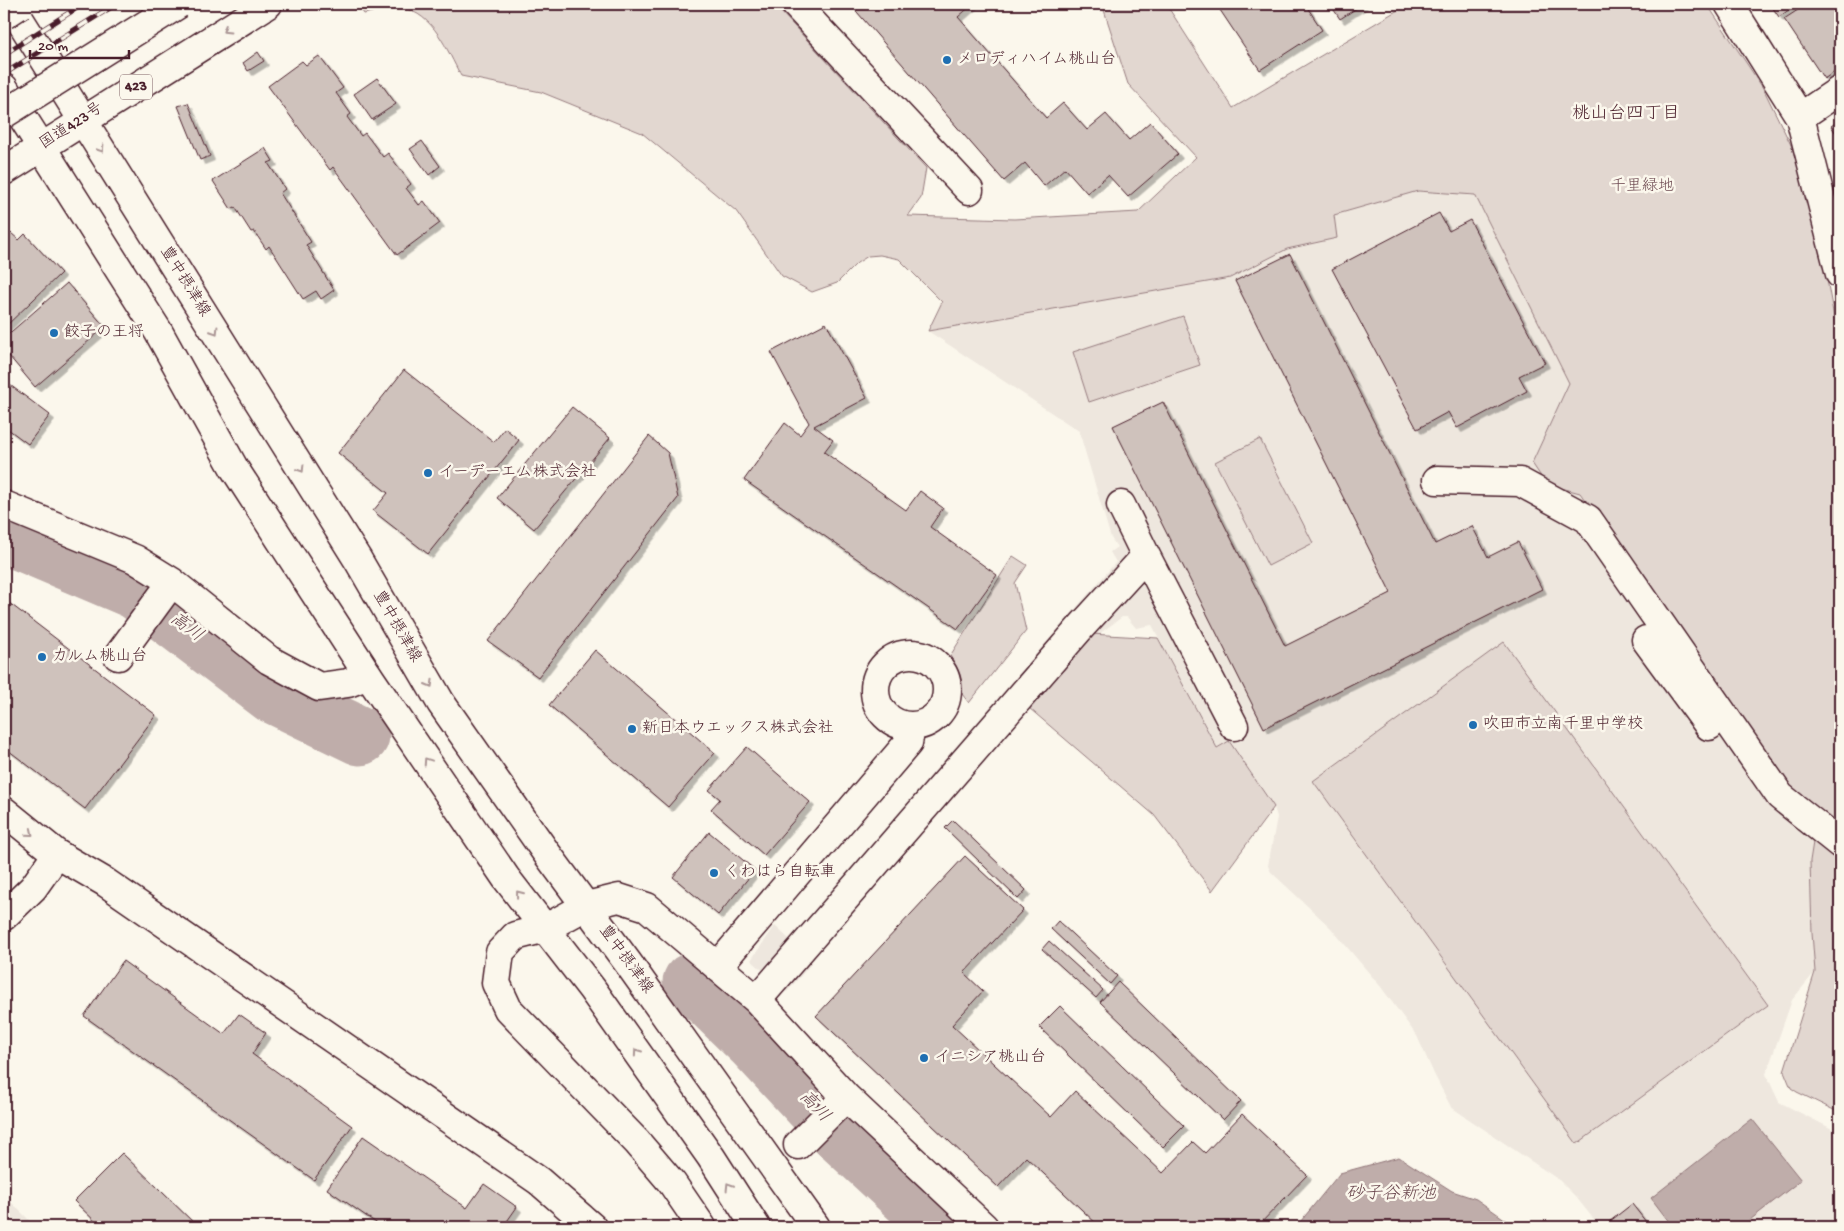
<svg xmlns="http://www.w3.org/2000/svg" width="1844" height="1231" viewBox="0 0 1844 1231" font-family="'Gochi Hand','Klee One',sans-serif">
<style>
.built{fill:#eee7de}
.green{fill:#e2d7d0;stroke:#967b7e}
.water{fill:#bfadaa;stroke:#907477}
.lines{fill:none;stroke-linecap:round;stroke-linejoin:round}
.river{stroke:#bfadaa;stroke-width:59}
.building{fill:#cfc2bc;stroke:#4a1f2b;filter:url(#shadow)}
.minor-casing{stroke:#4a1f2b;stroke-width:31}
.major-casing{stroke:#4a1f2b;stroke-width:31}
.highway-casing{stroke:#4a1f2b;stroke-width:31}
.minor{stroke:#fbf7ec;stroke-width:28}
.major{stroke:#fbf7ec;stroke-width:28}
.highway{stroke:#fbf7ec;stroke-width:28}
.rail-casing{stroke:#4a1f2b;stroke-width:5.5}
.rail{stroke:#fbf7ec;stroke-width:4;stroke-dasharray:11;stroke-linecap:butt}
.highway-bridge-casing{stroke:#4a1f2b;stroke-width:31;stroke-linecap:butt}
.highway-bridge{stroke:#fbf7ec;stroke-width:28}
.oneway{stroke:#ab9695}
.poi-dot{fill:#1f6fb2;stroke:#fbf7ec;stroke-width:2}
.labels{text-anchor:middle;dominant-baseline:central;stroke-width:5;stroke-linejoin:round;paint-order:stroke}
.shield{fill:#fbf7ec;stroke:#7f6065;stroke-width:1}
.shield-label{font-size:15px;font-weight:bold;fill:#4a1f2b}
.poi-label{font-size:16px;fill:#4a1f2b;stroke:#fbf7ec;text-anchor:start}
.street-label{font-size:16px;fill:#4a1f2b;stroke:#fbf7ec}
.park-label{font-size:16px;fill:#704d54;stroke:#fbf7ec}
.neighbourhood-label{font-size:18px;fill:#4a1f2b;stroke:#fbf7ec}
.water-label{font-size:18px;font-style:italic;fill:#6d4a51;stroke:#fbf7ec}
</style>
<defs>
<filter id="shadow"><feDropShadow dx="4.5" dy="4.5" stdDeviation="0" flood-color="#0004"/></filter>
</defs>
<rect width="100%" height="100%" fill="#fbf7ec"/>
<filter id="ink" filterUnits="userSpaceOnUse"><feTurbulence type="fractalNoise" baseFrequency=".02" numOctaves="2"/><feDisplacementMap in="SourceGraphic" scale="10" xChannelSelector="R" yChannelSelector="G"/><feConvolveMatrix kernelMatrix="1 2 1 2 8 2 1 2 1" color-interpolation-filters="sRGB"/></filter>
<g filter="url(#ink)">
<!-- built -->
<path class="built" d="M 1418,191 L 1475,195 L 1569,383 L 1532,463 L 1546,484 L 1579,493 L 1785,787 L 1840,831 L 1840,857 L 1814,837 L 1810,861 L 1812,933 L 1815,972 L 1792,1000 L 1766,1074 L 1779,1102 L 1840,1133 L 1840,1227 L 1600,1227 L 1576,1197 L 1559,1180 L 1451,1107 L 1434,1074 L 1417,1036 L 1381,987 L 1330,927 L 1271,872 L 1268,866 L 1277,817 L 1274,807 L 1229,741 L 1217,748 L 1152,625 L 1136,628 L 1127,617 L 1122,617 L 1099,634 L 1091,634 L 1029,708 L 812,959 L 811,964 L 787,992 L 751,960 L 775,926 L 789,939 L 1116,562 L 1110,552 L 1117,547 L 1111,538 L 1079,431 L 928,331 L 1230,278 L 1287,249 L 1336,238 L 1333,215 Z
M 4,1195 L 36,1227 L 4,1227 Z"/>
<!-- green -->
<path class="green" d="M 357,4 L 779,4 L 781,12 L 926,168 L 921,198 L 908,216 L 1014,219 L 1138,212 L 1196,157 L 1128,84 L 1102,4 L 1166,4 L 1233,108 L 1408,4 L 1707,4 L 1763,88 L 1791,145 L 1799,169 L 1821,247 L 1840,350 L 1840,831 L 1785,787 L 1580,493 L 1546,484 L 1532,463 L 1569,383 L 1475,195 L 1418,191 L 1334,215 L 1337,238 L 1287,249 L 1230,278 L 928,331 L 942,302 L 899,259 L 880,255 L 868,256 L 857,263 L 837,283 L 812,292 L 782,276 L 736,211 L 642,133 L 541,92 L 461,76 C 447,50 434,14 402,8 C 390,6 376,11 364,14 Z
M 1183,316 L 1200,365 L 1089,402 L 1073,352 Z
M 1260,439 L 1313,543 L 1268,566 L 1215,462 Z
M 1013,556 L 1027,565 L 1015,583 L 1026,631 L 969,703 L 962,694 C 964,679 958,668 950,656 Z
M 1091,634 L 1158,638 L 1217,748 L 1229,741 L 1274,807 L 1212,891 L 1154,815 L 1029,708 Z
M 1504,642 L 1768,1005 L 1577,1144 L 1313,781 Z
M 1814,836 L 1840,857 L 1840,1113 L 1797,1092 L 1791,1088 L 1784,1071 L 1815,972 L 1812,933 L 1810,861 Z"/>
<!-- water -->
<path class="water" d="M 1752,1119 L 1801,1180 L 1741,1227 L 1673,1227 L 1651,1198 Z
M 1399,1157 L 1452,1191 L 1476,1199 L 1516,1227 L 1296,1227 L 1340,1173 Z"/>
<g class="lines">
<!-- river -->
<path class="river" d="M 4,536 L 23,542 L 136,590 L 273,694 L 360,736
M 692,982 L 754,1042 L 832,1126 L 941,1227"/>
</g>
<!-- building -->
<path class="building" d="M 850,4 L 973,4 L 958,17 L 1046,118 L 1063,103 L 1087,130 L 1106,114 L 1129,140 L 1150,122 L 1178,154 L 1128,197 L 1108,175 L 1087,193 L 1065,168 L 1044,186 L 1025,163 L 1004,181 Z
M 1216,4 L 1305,4 L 1322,30 L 1260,70 Z
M 1330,4 L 1363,4 L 1340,19 Z
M 1770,4 L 1797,4 L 1779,17 Z
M 1807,4 L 1834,4 L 1840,13 L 1840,68 L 1824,79 L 1784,19 Z
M 258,52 L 264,61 L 248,71 L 243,63 Z
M 319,56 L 343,88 L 336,93 L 351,114 L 347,117 L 361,136 L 365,133 L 383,157 L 388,153 L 411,184 L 406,188 L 419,205 L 424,201 L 440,223 L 397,255 L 333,167 L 330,170 L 268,86 L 302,61 L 306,65 Z
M 377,78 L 396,104 L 372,120 L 354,94 Z
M 188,103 L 210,156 L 200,160 L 178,106 Z
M 1840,120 L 1840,139 L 1831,126 Z
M 422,141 L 440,166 L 429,175 L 410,149 Z
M 265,148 L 273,161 L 268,163 L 285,189 L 280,193 L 311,242 L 306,245 L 334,290 L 321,299 L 316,291 L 303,299 L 269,246 L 266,249 L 254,231 L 251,232 L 235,207 L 231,209 L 213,181 Z
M 1439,213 L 1449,231 L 1470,220 L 1545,363 L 1519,376 L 1527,391 L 1457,428 L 1448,412 L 1417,429 L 1332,269 Z
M 11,233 L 19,240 L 25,234 L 61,273 L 4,328 L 4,240 Z
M 1290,254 L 1435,544 L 1472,526 L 1488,557 L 1518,542 L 1542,589 L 1264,728 L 1113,426 L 1163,402 L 1285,646 L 1391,593 L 1235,281 Z
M 67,283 L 105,327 L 35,387 L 4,350 L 4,338 Z
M 826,323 L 867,398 L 814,426 L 833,440 L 824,452 L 906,510 L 920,491 L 943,508 L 930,527 L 997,575 L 958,629 L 744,480 L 785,423 L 800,435 L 809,423 L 771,352 Z
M 404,370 L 494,442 L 505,428 L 519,440 L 428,554 L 373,511 L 388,493 L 338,453 Z
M 10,385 L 50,415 L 28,444 L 4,426 L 4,394 Z
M 572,407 L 610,438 L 534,529 L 497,498 Z
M 649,436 L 668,453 L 678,498 L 538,677 L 488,641 Z
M 4,599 L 156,715 L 85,809 L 4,747 Z
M 595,650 L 715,753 L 668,807 L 549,705 Z
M 747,747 L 810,802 L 764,855 L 711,809 L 720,799 L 709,790 Z
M 953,820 L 1026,890 L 1018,899 L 945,828 Z
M 709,832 L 755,870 L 718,915 L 673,877 Z
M 965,856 L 1023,910 L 964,973 L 983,991 L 952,1025 L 1051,1117 L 1075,1091 L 1163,1173 L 1193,1142 L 1205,1153 L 1242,1114 L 1307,1175 L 1257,1227 L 1100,1227 L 1026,1157 L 998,1187 L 816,1016 Z
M 1058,921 L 1117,976 L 1110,984 L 1051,929 Z
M 1049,941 L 1103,990 L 1096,998 L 1042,949 Z
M 123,961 L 224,1034 L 239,1014 L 266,1033 L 252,1054 L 352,1126 L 314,1180 L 84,1016 Z
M 1118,982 L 1241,1101 L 1223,1120 L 1100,1002 Z
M 1060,1006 L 1184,1126 L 1163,1147 L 1039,1027 Z
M 363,1136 L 467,1208 L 484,1184 L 517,1207 L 503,1227 L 382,1227 L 327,1189 Z
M 122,1153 L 198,1227 L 101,1227 L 74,1201 Z
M 1632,1204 L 1650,1227 L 1613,1227 L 1609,1222 Z"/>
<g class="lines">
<defs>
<path id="minor" d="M 795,4 L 969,190
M 1729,4 L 1800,117 L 1840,274
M 1800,117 L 1840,90
M 1437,480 L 1520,482 L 1588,519 L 1780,796 L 1840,844
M 4,505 L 135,559 L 172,582 L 269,660 L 319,687 L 348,683 L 368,675
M 1121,505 L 1146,556 L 1234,726
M 1646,640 L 1709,726
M875 690a36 36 0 1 1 72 0a36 36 0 1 1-72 0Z
M 118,656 L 172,582
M 4,811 L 57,854 L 105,882 L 539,1181 L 592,1227
M 4,916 L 33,888 L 57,854
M 718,966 L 908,743 L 911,727
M 757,1000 L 1081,627 L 1146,556
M 798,1145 L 846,1097
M 702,1227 L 672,1183 L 637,1142 L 508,1009 L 496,983 L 500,952 L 515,936 L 546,928 L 586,906 L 619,898 L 647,907 L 757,1000 L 846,1097 L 984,1227"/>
<path id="major" d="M 10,4 L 358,560 L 441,703 L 545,851 L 628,963 L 816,1227
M 4,88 L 158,331 L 234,468 L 368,675 L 506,878 L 592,989 L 711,1157 L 756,1227"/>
<path id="highway" d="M 4,171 L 268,4"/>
</defs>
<!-- minor casing -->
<use href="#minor" class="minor-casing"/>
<!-- major casing -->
<use href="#major" class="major-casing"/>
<!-- highway casing -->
<use href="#highway" class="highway-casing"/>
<!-- minor -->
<use href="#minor" class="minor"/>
<!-- major -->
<use href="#major" class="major"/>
<!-- highway -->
<use href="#highway" class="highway"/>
<defs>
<path id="rail" d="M 4,54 L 83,4
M 4,74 L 116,4"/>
</defs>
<!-- rail casing -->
<use href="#rail" class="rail-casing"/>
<!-- rail -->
<use href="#rail" class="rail"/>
<defs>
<path id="highway-bridge" d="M 4,15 L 21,4
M 4,114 L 179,4"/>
</defs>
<!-- highway-bridge casing -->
<use href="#highway-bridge" class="highway-bridge-casing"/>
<!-- highway-bridge -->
<use href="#highway-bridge" class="highway-bridge"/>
</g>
<!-- one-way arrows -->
<defs><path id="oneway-chevron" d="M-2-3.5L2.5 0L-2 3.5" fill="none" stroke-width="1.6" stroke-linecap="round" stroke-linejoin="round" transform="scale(1.25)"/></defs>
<g class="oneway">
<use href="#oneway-chevron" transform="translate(226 30) rotate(148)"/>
<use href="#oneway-chevron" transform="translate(101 149) rotate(57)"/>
<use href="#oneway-chevron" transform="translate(215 331) rotate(58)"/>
<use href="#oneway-chevron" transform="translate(301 469) rotate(58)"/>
<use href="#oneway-chevron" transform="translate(430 684) rotate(60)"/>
<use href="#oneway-chevron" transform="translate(427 761) rotate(-124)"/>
<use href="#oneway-chevron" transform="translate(30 833) rotate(39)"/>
<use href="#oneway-chevron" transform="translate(519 894) rotate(-128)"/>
<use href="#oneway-chevron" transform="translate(637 1052) rotate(-125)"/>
<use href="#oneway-chevron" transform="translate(729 1186) rotate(-122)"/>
</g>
</g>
<!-- markers -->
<g class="poi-dot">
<circle cx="947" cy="60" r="5"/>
<circle cx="54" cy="333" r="5"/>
<circle cx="428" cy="473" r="5"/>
<circle cx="42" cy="657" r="5"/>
<circle cx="1473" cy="725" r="5"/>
<circle cx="632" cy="729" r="5"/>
<circle cx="714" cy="873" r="5"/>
<circle cx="924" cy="1058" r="5"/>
</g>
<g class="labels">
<!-- shield labels -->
<rect class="shield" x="120" y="74.5" width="32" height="25" rx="4"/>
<g class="shield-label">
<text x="136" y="87">423</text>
</g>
<!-- poi labels -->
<g class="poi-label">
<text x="957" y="60">メロディハイム桃山台</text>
<text x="64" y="333">餃子の王将</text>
<text x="438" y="473">イーデーエム株式会社</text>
<text x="52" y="657">カルム桃山台</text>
<text x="1483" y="725">吹田市立南千里中学校</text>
<text x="642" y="729">新日本ウエックス株式会社</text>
<text x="724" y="873">くわはら自転車</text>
<text x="934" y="1058">イニシア桃山台</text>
</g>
<!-- street labels -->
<g class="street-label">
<text transform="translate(72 127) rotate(-33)">国道423号</text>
<text transform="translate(184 282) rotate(58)">豊中摂津線</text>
<text transform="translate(396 627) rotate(60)">豊中摂津線</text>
<text transform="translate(625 960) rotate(54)">豊中摂津線</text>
</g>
<!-- park labels -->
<g class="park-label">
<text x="1642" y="187">千里緑地</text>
</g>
<!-- neighbourhood labels -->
<g class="neighbourhood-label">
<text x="1626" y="114">桃山台四丁目</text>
</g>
<!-- water labels -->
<g class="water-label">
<text transform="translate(186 628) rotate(37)">高川</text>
<text transform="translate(814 1107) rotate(46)">高川</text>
<text x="1391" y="1194">砂子谷新池</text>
</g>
</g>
<!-- margin -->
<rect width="1844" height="1231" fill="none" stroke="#fbf7ec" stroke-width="20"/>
<rect x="10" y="10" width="1824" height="1211" fill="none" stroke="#4a1f2b" stroke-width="2" filter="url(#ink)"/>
<!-- scale -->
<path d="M30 50v8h99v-8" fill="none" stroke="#4a1f2b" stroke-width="2.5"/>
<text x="38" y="50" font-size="15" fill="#4a1f2b" stroke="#fbf7ec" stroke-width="4" paint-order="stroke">20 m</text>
</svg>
